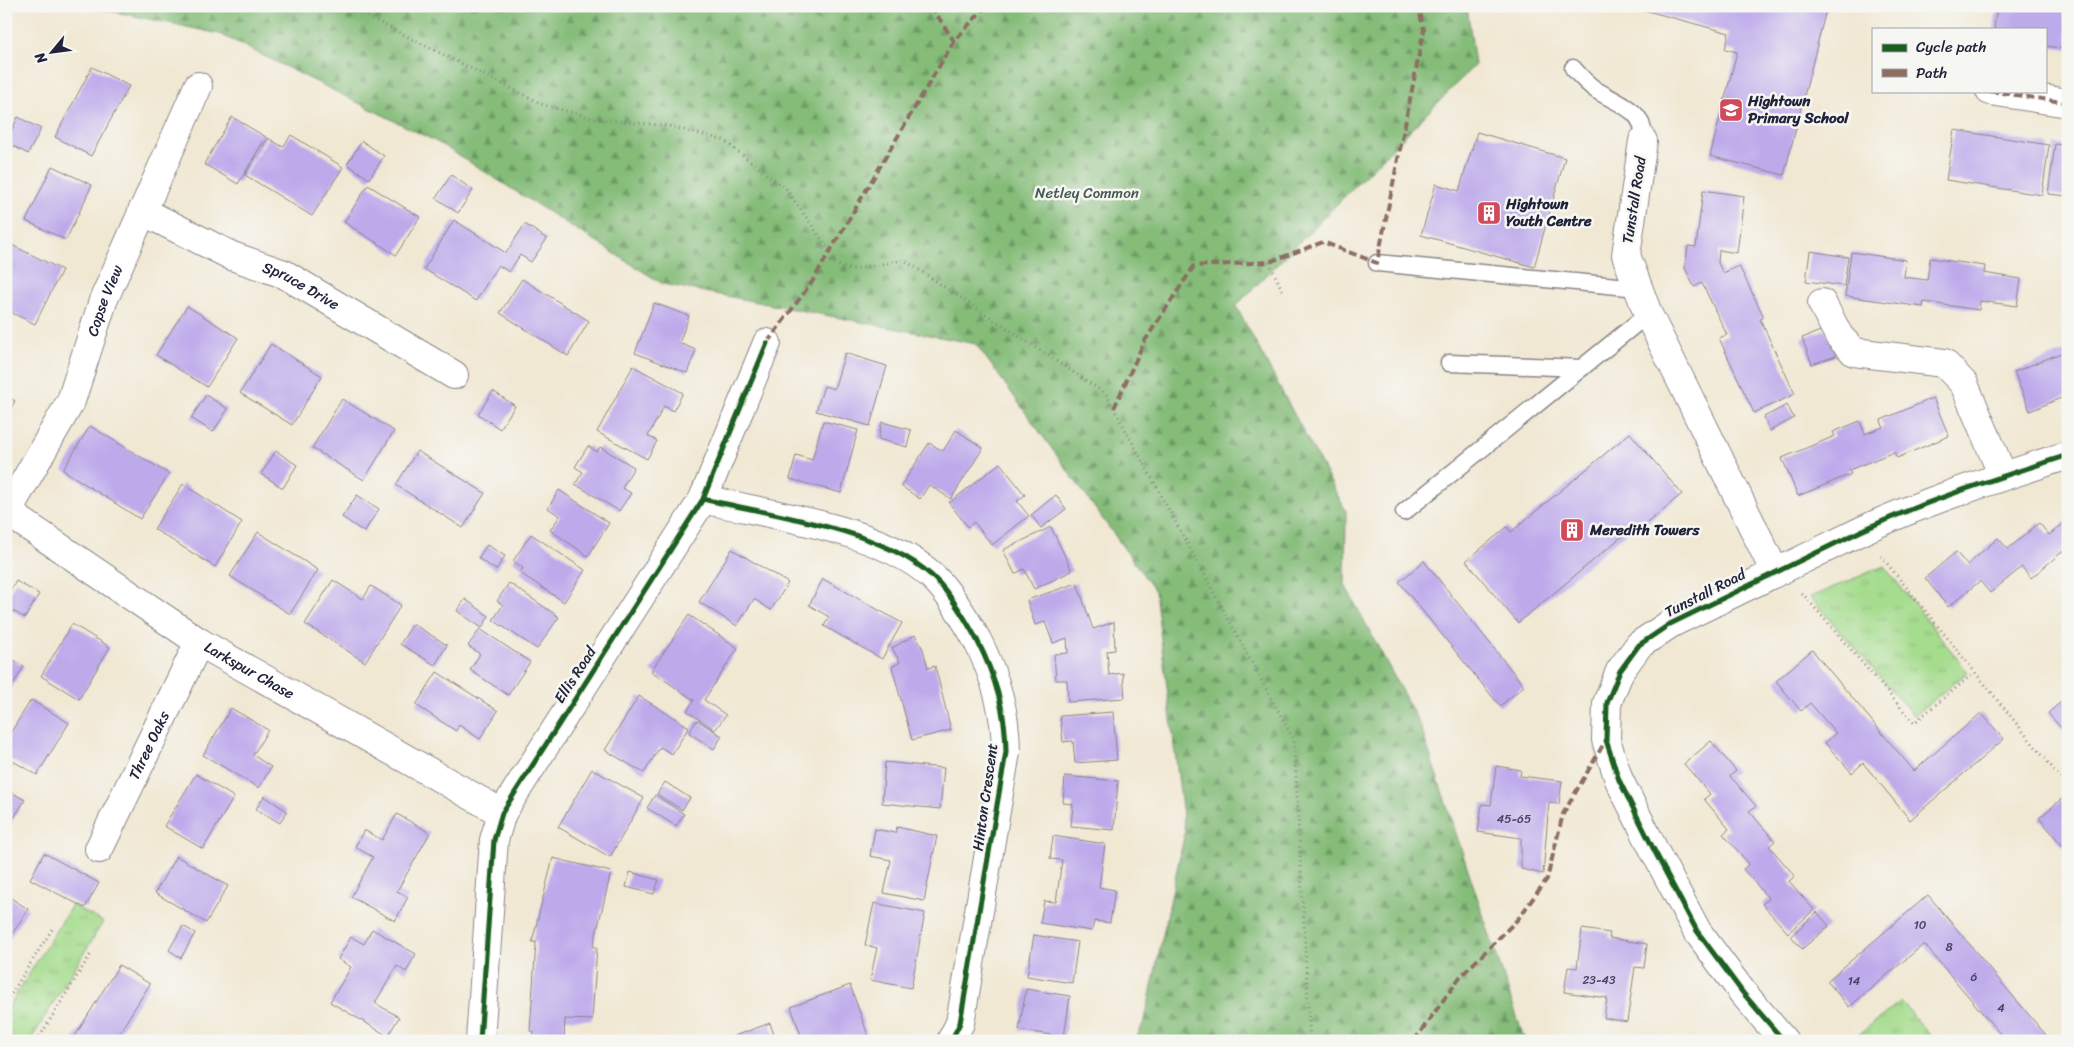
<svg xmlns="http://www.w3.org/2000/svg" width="2074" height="1047" viewBox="0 0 2074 1047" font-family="Sriracha,sans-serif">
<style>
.grass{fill:url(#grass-tufts);stroke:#647f64}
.forest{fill:url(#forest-firs);stroke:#536f5a}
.building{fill:#bdaaeb}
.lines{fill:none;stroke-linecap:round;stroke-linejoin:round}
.lane-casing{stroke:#8a8587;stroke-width:19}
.street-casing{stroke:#8a8587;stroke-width:30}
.path{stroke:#8a8587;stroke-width:3;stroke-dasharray:1 4;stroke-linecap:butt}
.lane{stroke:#fff;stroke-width:16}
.street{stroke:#fff;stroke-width:28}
.quiet{stroke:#8d6e63;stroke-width:4;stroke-dasharray:8 4;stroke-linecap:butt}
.cycleway-casing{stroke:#f6f6f2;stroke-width:8}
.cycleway{stroke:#1b5e20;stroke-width:5}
.labels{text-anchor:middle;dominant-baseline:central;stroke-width:5;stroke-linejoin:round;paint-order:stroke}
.number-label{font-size:12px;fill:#494467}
.poi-label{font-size:15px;font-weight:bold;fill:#22223b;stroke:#f6f6f2;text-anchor:start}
.park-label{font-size:15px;fill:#495a54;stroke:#f6f6f2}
.street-label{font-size:15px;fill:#22223b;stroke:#f6f6f2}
</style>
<defs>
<pattern id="grass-tufts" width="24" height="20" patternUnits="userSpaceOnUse" patternTransform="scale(1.25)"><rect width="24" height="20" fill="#a5dc8d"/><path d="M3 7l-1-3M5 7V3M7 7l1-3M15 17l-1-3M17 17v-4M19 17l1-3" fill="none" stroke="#8ebc7b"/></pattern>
<pattern id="forest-firs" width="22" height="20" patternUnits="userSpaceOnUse" patternTransform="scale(1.25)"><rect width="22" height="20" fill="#84bc78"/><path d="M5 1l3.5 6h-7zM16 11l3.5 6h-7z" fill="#6c9864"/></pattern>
</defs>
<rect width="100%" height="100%" fill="#f6f6f2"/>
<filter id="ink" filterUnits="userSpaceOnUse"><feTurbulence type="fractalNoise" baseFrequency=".02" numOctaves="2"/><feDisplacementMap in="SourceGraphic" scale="10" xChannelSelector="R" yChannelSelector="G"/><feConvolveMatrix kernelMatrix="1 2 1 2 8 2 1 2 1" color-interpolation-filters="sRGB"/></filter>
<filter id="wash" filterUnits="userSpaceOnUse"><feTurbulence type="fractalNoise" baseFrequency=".0096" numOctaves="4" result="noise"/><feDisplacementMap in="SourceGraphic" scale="20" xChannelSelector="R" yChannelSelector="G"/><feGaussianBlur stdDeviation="1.12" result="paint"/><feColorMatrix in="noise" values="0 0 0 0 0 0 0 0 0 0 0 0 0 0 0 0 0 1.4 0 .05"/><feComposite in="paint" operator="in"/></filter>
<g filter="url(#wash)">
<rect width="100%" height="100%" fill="#f1e8d3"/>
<!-- grass -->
<path class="grass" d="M 1884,566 L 1968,672 L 1914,716 L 1810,597 Z
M 72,905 L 103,922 L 30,1041 L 18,1041 L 6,1034 L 6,1011 Z
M 1901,1001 L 1935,1041 L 1852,1040 Z"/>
<!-- forest -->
<path class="forest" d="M 87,6 L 1467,6 L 1475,65 L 1236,306 L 1346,511 L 1345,585 L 1420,725 L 1525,1041 L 1135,1041 L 1145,1019 L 1185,832 L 1155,591 L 976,344 L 663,284 L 439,143 L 220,34 Z"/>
<g id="blocks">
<!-- building -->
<path class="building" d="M 1629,6 L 1827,6 L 1784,175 L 1710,156 L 1737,52 L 1725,49 L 1729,33 Z
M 1997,6 L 2068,6 L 2068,49 L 2045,46 L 2045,29 L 1994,29 Z
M 92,67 L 129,86 L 91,156 L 55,137 Z
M 18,117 L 41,129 L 28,154 L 6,142 Z
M 232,117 L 266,137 L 238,184 L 204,164 Z
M 1954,130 L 2049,145 L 2042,195 L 1946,180 Z
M 1477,132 L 1565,158 L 1534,267 L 1421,235 L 1436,184 L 1459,191 Z
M 291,135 L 343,167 L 312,216 L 245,175 L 268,138 L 283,147 Z
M 362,141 L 384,156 L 369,179 L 347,164 Z
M 2055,144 L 2068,146 L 2068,196 L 2048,194 Z
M 52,166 L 92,185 L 66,240 L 26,221 Z
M 451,175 L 473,190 L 458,213 L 436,198 Z
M 368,185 L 420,217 L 396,255 L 344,222 Z
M 1703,190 L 1744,196 L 1737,253 L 1719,250 L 1718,263 L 1723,273 L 1739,266 L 1764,317 L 1760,319 L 1795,394 L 1754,413 L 1719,338 L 1727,335 L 1702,283 L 1694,287 L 1685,268 L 1688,246 L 1696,247 Z
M 454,220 L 506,253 L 525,224 L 547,239 L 531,262 L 520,255 L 509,272 L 498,265 L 476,301 L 424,269 Z
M 10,244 L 62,270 L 35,324 L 6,310 L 6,252 Z
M 1810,251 L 1848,257 L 1844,286 L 1806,281 Z
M 1851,252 L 1906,260 L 1904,277 L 1927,280 L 1930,258 L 1985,266 L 1984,273 L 2021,279 L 2017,306 L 1980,301 L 1979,310 L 1924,302 L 1923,307 L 1845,296 Z
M 522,279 L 589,321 L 568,356 L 500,313 Z
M 654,303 L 689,316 L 679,343 L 696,350 L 687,373 L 635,353 Z
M 187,306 L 238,338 L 207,387 L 156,355 Z
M 1826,329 L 1836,356 L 1812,364 L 1802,338 Z
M 271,344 L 322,376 L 292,425 L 240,393 Z
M 2068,350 L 2068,395 L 2030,411 L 2014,372 Z
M 845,353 L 887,366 L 870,426 L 816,411 L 824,386 L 834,389 Z
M 633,366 L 683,393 L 673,411 L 664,406 L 648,436 L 657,441 L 647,459 L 597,432 Z
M 493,391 L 515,406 L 500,429 L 478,414 Z
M 206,395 L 228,409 L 213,432 L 191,418 Z
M 6,396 L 15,401 L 6,417 Z
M 1933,398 L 1949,436 L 1897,458 L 1894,452 L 1849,470 L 1851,474 L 1798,496 L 1782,458 L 1835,436 L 1833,432 L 1860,421 L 1865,434 L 1883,427 L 1881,420 Z
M 342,399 L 394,431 L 364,480 L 312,448 Z
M 1787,405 L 1794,418 L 1770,431 L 1764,417 Z
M 823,421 L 858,430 L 841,493 L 790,479 L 796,455 L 812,460 Z
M 882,422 L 911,430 L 907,447 L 878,439 Z
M 90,426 L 169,474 L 140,519 L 63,470 Z
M 956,430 L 983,448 L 951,499 L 929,485 L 920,499 L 901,486 L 929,443 L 943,451 Z
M 1630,433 L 1682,494 L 1642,527 L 1638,523 L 1518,623 L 1466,561 L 1507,527 L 1511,532 Z
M 588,446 L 597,452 L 600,447 L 634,467 L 622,488 L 631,493 L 619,511 L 575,484 L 583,472 L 575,467 Z
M 276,451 L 297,465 L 283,488 L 261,474 Z
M 417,451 L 485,493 L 463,528 L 396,485 Z
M 1000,463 L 1025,495 L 1017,501 L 1029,516 L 992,545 L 974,522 L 968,527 L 949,503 Z
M 183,484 L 242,522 L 215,567 L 154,529 Z
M 559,490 L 609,523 L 588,556 L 550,530 L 560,516 L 548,508 Z
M 357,495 L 379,509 L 364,532 L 342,517 Z
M 1056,495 L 1066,509 L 1041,528 L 1031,515 Z
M 2068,520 L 2068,557 L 2063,551 L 2031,578 L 2022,567 L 1990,593 L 1980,581 L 1948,607 L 1925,578 L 1956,552 L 1967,565 L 1998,538 L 2008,549 L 2039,523 L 2049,535 Z
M 1051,527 L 1072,571 L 1034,589 L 1024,569 L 1015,574 L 1003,550 Z
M 258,532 L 318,570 L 290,614 L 230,576 Z
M 531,534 L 585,570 L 564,602 L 520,573 L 523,568 L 513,561 Z
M 487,545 L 505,556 L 496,570 L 478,558 Z
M 732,549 L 788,583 L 771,610 L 754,599 L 737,626 L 699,602 Z
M 1424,561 L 1524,686 L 1500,706 L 1399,582 Z
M 823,579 L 902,623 L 882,659 L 824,626 L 829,617 L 809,605 Z
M 333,580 L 363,599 L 371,586 L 401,605 L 365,662 L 305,624 Z
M 16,581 L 39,594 L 25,618 L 6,607 L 6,598 Z
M 509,583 L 559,617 L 537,649 L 493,620 L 503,605 L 497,601 Z
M 1077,583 L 1093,629 L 1114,622 L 1115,650 L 1107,651 L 1109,675 L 1123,673 L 1125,698 L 1068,702 L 1067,680 L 1056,680 L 1054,654 L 1068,653 L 1067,638 L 1053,643 L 1045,622 L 1035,625 L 1027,600 Z
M 465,599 L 489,616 L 482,628 L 457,611 Z
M 689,615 L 738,648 L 704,700 L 726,715 L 715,730 L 687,711 L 694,700 L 651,671 Z
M 72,624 L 110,647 L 79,699 L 41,676 Z
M 413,624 L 447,645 L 435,665 L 400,644 Z
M 480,629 L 530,662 L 508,695 L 470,670 L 480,654 L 468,646 Z
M 915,635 L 923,649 L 928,668 L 935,666 L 951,730 L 912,740 L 892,667 L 900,662 L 892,648 Z
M 1812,650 L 1914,771 L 1981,713 L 2004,739 L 1910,820 L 1863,763 L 1852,773 L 1825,743 L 1836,733 L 1810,703 L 1801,711 L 1776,681 Z
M 6,656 L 24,666 L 10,690 L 6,688 Z
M 437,672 L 498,711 L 480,739 L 459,725 L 456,731 L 416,705 Z
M 639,696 L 689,727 L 672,754 L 660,747 L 644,773 L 605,750 Z
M 2068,696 L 2068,736 L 2048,713 Z
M 31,700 L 69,723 L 37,775 L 6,757 L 6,740 Z
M 231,708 L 268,730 L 253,755 L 271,767 L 259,788 L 203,755 Z
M 1113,712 L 1117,760 L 1075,763 L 1073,741 L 1063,742 L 1060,716 Z
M 697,720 L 722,736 L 714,749 L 689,733 Z
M 1711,741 L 1736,771 L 1730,776 L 1756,806 L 1749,811 L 1775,841 L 1769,846 L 1795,876 L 1789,881 L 1814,910 L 1788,933 L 1762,904 L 1769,899 L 1743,869 L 1749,864 L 1723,834 L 1729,829 L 1704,799 L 1710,794 L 1684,764 Z
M 885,762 L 944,768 L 940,809 L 882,803 Z
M 1496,766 L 1521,770 L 1520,776 L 1562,781 L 1559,804 L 1549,802 L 1543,874 L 1521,869 L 1521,838 L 1478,832 L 1482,804 L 1491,805 Z
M 592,769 L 644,798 L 610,857 L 558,827 Z
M 196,774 L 234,797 L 203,849 L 164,826 Z
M 1065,776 L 1118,781 L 1114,830 L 1071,826 L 1073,804 L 1063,803 Z
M 665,782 L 690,798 L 682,810 L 657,794 Z
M 6,789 L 25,800 L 6,831 Z
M 655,795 L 684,814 L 676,826 L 647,808 Z
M 264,796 L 287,811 L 280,823 L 256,809 Z
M 2065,796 L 2068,799 L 2068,852 L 2039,818 Z
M 397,814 L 430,833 L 397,891 L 408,897 L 395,921 L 351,897 L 373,857 L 355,847 L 364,830 L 382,840 Z
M 897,827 L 937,836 L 924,901 L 884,893 L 891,860 L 870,856 L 875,829 L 895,833 Z
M 1053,836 L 1105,844 L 1099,887 L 1115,890 L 1110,923 L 1094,921 L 1092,931 L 1040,923 L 1044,901 L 1056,902 L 1062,860 L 1050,859 Z
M 44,853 L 99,883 L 85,908 L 30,879 Z
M 176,856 L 228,886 L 206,923 L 155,893 Z
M 553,858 L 611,872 L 593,947 L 597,947 L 592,1020 L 565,1019 L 564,1041 L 533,1041 L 534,1032 L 530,1031 L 536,942 L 532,942 Z
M 630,872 L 659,880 L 654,894 L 626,887 Z
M 6,895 L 28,909 L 6,944 Z
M 1928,895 L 2001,982 L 2051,1041 L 2006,1041 L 1924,944 L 1849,1007 L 1827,981 Z
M 874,903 L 925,913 L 911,988 L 870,980 L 877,948 L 865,945 Z
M 1817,912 L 1829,926 L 1802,949 L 1791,936 Z
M 183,926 L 195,933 L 181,958 L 169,950 Z
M 372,929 L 416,954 L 406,972 L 397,966 L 375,1003 L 399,1017 L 388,1036 L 330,1002 L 351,967 L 338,959 L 351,937 L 364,944 Z
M 1582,929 L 1610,933 L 1609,938 L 1647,944 L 1644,968 L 1635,967 L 1627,1022 L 1604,1018 L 1607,998 L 1564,992 L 1568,967 L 1577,968 Z
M 1034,935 L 1078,942 L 1072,983 L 1027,976 Z
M 119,965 L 150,984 L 114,1041 L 72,1041 Z
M 850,985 L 870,1041 L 803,1041 L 791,1007 Z
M 1026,989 L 1070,996 L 1064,1037 L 1019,1030 Z
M 770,1023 L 776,1041 L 722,1041 L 740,1034 Z"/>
</g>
</g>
<g filter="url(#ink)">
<use href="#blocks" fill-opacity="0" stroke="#8a8587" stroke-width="1"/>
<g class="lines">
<defs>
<path id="lane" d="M 1573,68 C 1580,76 1587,84 1596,90 C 1618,104 1647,110 1643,141
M 1377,263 L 1638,288
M 1449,363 L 1582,368
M 1404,512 L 1648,314"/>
<g id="street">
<path d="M 1990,91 L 2068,103"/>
<path d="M 1643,141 L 1626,255 L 1648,314 L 1775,572"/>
<path id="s1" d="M 142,211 L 232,256 L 284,274 L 454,375"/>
<path d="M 1822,303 L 1839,336 L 1854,352 L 1944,363 L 1964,384 L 2003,476"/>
<path d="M 703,499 C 771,515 892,530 939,583 C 954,600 966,620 977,640 C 995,675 1006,713 1006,752 L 960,1023 L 951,1041"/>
<path id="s2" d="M 6,511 L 199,642 L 502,813"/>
<path id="s3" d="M 7,512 L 71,401 L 103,301 L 198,86"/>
<path id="s4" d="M 99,849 L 199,642"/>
<path d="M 480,1041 L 494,840 L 502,813 L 703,499 L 767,343"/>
<path d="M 1784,1041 L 1743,993 L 1697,931 L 1654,850 L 1619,780 L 1606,740 L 1607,703 L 1620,671 L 1639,645 L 1670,624 L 1861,531 C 1927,500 1998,478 2068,455"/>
</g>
</defs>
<!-- lane casing -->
<use href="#lane" class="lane-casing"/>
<!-- street casing -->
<use href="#street" class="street-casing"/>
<!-- path -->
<path class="path" d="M 329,6 L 358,12 L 544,105 L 597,119 L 669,126 L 723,140 L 786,189 L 830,251
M 825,259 L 849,270 L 904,260 L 1106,394 L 1294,740 L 1310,1041
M 1269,262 L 1283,292
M 1881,556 L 2063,781 L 2068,782
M 1802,593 L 1914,723 L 1974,673
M 6,1002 L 53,928
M 37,1041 L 92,952"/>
<!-- lane -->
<use href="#lane" class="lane"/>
<!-- street -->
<use href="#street" class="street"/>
<!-- quiet -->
<path class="quiet" d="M 931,6 L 954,41
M 1990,91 L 2068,103
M 767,343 L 812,282 L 954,41 L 986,6
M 1114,408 L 1144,342 L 1194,266 L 1269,262 L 1323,242 L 1377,263 L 1424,30 L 1418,6
M 1414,1041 L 1460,977 L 1518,919 L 1547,879 L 1563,814 L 1606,740"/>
<defs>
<path id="cycleway" d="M 703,499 C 771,515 892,530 939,583 C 954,600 966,620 977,640 C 995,675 1006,713 1006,752 L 960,1023 L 951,1041
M 480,1041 L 494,840 L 502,813 L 703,499 L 767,343
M 1784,1041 L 1743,993 L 1697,931 L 1654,850 L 1619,780 L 1606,740 L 1607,703 L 1620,671 L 1639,645 L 1670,624 L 1861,531 C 1927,500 1998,478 2068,455"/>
</defs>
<!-- cycleway casing -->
<use href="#cycleway" class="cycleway-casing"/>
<!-- cycleway -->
<use href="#cycleway" class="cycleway"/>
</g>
</g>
<!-- icons -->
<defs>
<symbol id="school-square" viewBox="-11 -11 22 22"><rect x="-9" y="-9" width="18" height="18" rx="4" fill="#d1495b" stroke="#f6f6f2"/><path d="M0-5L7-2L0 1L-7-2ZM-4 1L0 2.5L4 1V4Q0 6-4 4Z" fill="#fff"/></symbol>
<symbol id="building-square" viewBox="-11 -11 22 22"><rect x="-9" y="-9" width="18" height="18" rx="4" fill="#d1495b" stroke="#f6f6f2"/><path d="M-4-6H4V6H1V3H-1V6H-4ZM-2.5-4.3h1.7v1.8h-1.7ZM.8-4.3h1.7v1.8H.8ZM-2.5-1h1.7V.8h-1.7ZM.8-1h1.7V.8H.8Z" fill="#fff"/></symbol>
</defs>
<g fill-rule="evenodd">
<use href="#school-square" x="1717" y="96" width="28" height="28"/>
<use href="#building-square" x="1475" y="199" width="28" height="28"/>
<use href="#building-square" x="1558" y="516" width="28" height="28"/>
</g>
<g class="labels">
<!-- number labels -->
<g class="number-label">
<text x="1514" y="819">45-65</text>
<text x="1920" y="925">10</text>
<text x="1949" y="947">8</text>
<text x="1974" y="977">6</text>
<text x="1599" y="980">23-43</text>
<text x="1854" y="981">14</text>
<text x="2001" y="1008">4</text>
</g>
<!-- poi labels -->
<g class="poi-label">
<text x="1748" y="101">Hightown<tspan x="1748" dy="17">Primary School</tspan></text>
<text x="1506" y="204">Hightown<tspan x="1506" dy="17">Youth Centre</tspan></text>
<text x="1590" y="530">Meredith Towers</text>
</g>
<!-- park labels -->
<g class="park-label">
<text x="1087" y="193">Netley Common</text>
</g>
<!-- street labels -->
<g class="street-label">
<text transform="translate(1634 200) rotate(-81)">Tunstall Road</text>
<text stroke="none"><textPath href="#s1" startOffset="176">Spruce Drive</textPath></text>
<text stroke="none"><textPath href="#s3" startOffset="234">Copse View</textPath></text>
<text transform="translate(1705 593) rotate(-27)">Tunstall Road</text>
<text stroke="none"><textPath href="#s2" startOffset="291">Larkspur Chase</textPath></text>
<text transform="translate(575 675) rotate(-57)">Ellis Road</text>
<text stroke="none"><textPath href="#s4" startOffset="115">Three Oaks</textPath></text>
<text transform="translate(985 797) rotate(-82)">Hinton Crescent</text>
</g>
</g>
<!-- margin -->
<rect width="2074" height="1047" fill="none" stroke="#f6f6f2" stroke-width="25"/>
<!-- legend -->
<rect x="1872" y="28" width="175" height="65" fill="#f6f6f2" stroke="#a1a1a9"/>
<rect x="1882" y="44" width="25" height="8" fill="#1b5e20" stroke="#a1a1a9"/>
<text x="1916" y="52" font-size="15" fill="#22223b">Cycle path</text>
<rect x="1882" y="69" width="25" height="8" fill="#8d6e63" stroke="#a1a1a9"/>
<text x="1916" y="78" font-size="15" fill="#22223b">Path</text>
<!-- north arrow -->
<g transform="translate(52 52) rotate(241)" stroke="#f6f6f2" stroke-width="4" paint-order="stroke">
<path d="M0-4L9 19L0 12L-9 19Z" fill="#22223b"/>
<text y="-8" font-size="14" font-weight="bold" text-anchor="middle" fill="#22223b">N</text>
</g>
</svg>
